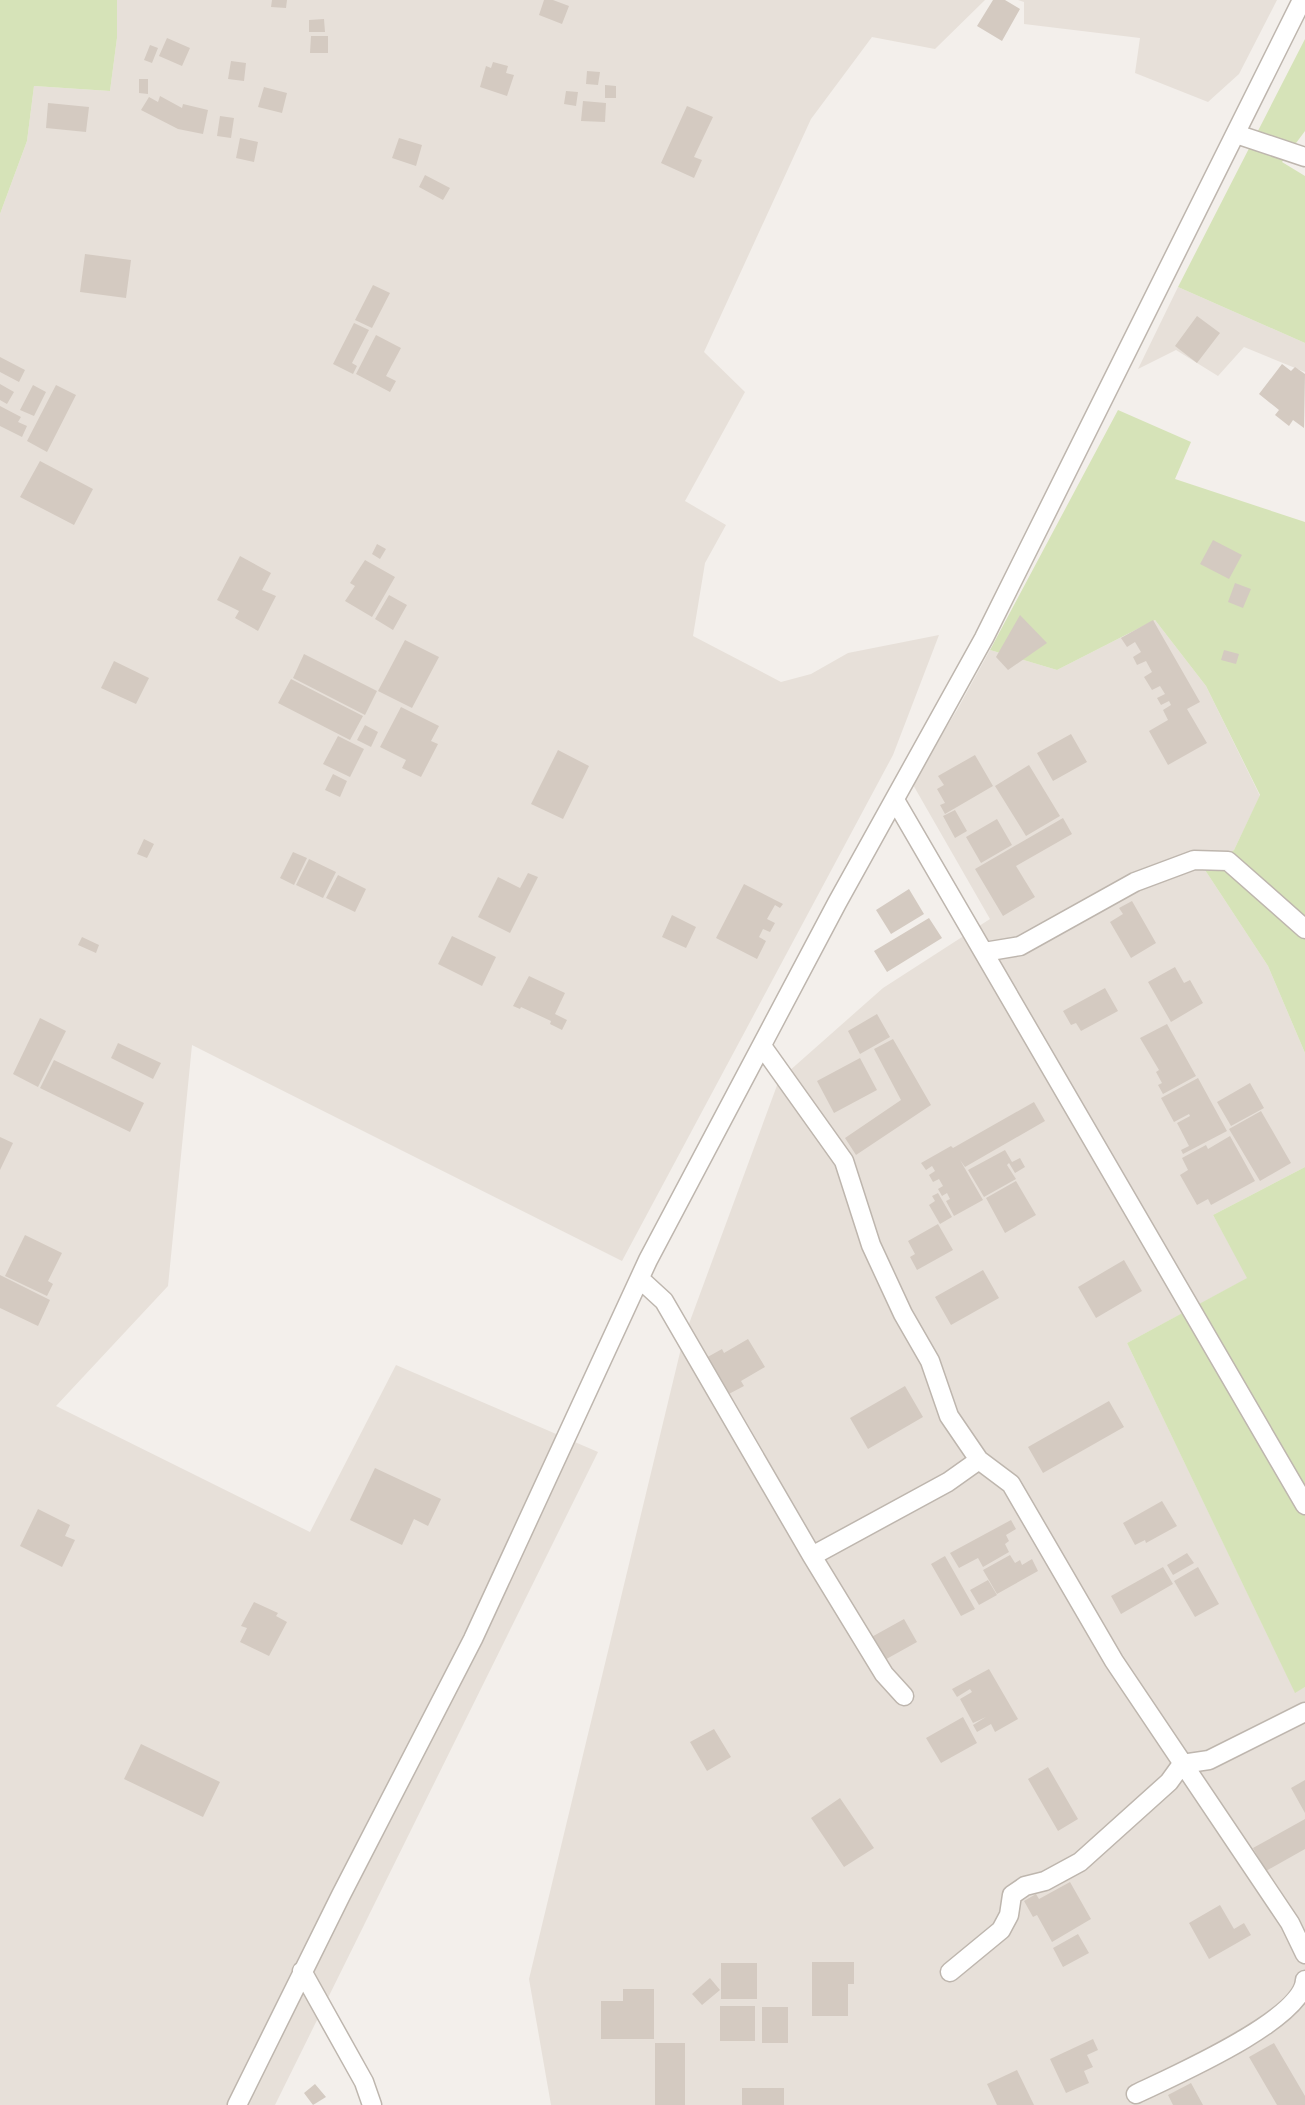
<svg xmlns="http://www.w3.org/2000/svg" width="1305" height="2105" viewBox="0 0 1305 2105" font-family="'Fira Sans',sans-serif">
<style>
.residential{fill:#e7e0d9}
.green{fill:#d6e3b8}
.building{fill:#d4cac1}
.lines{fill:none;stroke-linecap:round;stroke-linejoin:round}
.minor-casing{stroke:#beb6ae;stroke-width:21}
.minor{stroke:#fff;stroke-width:18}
</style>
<rect width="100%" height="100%" fill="#f3efeb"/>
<!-- residential -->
<path class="residential" d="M 117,0 L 985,0 L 935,49 L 872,37 L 811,119 L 704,352 L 745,392 L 685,501 L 726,525 L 705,563 L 693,636 L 781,682 L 811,674 L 848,653 L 939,635 L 893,755 L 622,1261 L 192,1045 L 168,1286 L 56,1406 L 310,1532 L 396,1365 L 598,1452 L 275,2105 L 0,2105 L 0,214 L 27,141 L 34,86 L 110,91 L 117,38 Z
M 1018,0 L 1277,0 L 1239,74 L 1208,102 L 1135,73 L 1140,38 L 1024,24 L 1024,2 Z
M 1178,287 L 1305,343 L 1305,372 L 1244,347 L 1218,376 L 1176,350 L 1138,369 Z
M 1155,620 L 1206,686 L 1260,796 L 1234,850 L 1205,870 L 1268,966 L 1305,1053 L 1305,1167 L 1213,1215 L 1248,1278 L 1127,1343 L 1295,1692 L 1305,1687 L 1305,2105 L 551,2105 L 529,1979 L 683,1340 L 779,1080 L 883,988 L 990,919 L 912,783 L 957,710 L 990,650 L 1057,670 Z"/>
<!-- green -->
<path class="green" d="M 0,0 L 117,0 L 117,38 L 110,91 L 34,86 L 27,141 L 0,214 Z
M 1305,39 L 1305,131 L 1282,162 L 1305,176 L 1305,343 L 1178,287 Z
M 1118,410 L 1191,442 L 1175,479 L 1305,522 L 1305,1053 L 1268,966 L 1205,870 L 1234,850 L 1260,795 L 1206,686 L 1155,620 L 1057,670 L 990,650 Z
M 1305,1167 L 1305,1687 L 1295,1693 L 1127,1343 L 1247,1278 L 1213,1215 Z"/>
<!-- building -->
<path class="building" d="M 272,0 L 287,0 L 286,8 L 271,7 Z
M 544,0 L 553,0 L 569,6 L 562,24 L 539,15 Z
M 993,0 L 1005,0 L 1020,9 L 1002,41 L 977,26 Z
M 324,19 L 325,32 L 309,32 L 309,20 Z
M 311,36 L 328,36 L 328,53 L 310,53 Z
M 167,38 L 190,48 L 182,66 L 159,56 Z
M 150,45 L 158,48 L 152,63 L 144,60 Z
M 231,61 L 246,63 L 244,81 L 228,79 Z
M 493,62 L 508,66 L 506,73 L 514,75 L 507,96 L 480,87 L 486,66 L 491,68 Z
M 587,71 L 600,72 L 598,85 L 586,84 Z
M 139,79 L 148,79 L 148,94 L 139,93 Z
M 605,85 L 616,86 L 616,98 L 605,98 Z
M 264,87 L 287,93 L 282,113 L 258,107 Z
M 566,91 L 578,92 L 576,106 L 564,104 Z
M 160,96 L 182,108 L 183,104 L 208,110 L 203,134 L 178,129 L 141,110 L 149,97 L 158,102 Z
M 583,101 L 606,103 L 605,122 L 581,121 Z
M 48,103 L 89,107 L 86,132 L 46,128 Z
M 687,106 L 713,117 L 694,157 L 702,160 L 694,178 L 661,163 Z
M 220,116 L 234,118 L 231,138 L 217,136 Z
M 240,138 L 258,142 L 254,162 L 236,158 Z
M 399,138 L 422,145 L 416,166 L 392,158 Z
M 425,175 L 450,188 L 443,200 L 419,187 Z
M 85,254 L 131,260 L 126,298 L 80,292 Z
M 373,285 L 390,293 L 372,328 L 355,320 Z
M 1197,316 L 1220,333 L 1197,363 L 1175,346 Z
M 354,323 L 369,330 L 352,363 L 357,366 L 353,374 L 333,364 Z
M 376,335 L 401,348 L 386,376 L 396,381 L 390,392 L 356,374 Z
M 0,357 L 25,370 L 19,382 L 0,372 Z
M 1282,364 L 1291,371 L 1295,367 L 1305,374 L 1304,428 L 1293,420 L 1289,426 L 1275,415 L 1279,410 L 1259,394 Z
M 0,384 L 14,392 L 7,404 L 0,400 Z
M 33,385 L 46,392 L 34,416 L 20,410 Z
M 56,385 L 76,395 L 47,452 L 27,441 Z
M 0,406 L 21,417 L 18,422 L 27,426 L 22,437 L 0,426 Z
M 40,461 L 93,489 L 74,525 L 20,497 Z
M 1213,540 L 1242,555 L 1229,579 L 1200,564 Z
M 377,544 L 386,549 L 380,559 L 372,554 Z
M 240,556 L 271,573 L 262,590 L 276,596 L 258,631 L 235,618 L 239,611 L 217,600 Z
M 365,560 L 395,577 L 372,617 L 345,601 L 355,586 L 350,583 Z
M 1235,583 L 1251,589 L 1243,608 L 1228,602 Z
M 389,595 L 407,605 L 393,630 L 375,619 Z
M 1020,615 L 1047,643 L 1008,670 L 996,657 Z
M 1153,620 L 1200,702 L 1187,709 L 1207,743 L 1168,765 L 1149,731 L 1168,720 L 1163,710 L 1171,705 L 1169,701 L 1161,705 L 1157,698 L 1165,694 L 1160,686 L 1152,690 L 1144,677 L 1152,672 L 1146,661 L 1137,665 L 1133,657 L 1141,652 L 1135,642 L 1127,647 L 1121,638 Z
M 405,640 L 439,657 L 412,708 L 378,691 Z
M 1224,650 L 1239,654 L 1236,664 L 1221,660 Z
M 304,654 L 377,691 L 365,715 L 293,678 Z
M 114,661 L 149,678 L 136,704 L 101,688 Z
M 291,679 L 363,716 L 350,740 L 278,703 Z
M 401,707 L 439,726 L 431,741 L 438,744 L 421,777 L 402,768 L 406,760 L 380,747 Z
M 365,725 L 378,732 L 371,747 L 357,740 Z
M 1071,734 L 1087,762 L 1053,781 L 1037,753 Z
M 338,736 L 364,749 L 350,777 L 323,764 Z
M 558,750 L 589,766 L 563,819 L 531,804 Z
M 975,755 L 993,786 L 945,814 L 940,805 L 945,803 L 937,789 L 944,785 L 938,776 Z
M 1029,765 L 1060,816 L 1026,836 L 995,786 Z
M 333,774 L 347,781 L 340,797 L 325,790 Z
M 955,810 L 967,831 L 955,838 L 943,816 Z
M 1063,818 L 1072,834 L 1016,866 L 1035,897 L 1003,916 L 975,869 Z
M 997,819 L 1012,845 L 981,863 L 966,837 Z
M 144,839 L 154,844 L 147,858 L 137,854 Z
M 293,852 L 307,858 L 294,885 L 280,878 Z
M 309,859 L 336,872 L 323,898 L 296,885 Z
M 528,873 L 538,877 L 510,933 L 478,917 L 498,877 L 520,888 Z
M 338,875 L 366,889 L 355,912 L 326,898 Z
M 744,884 L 783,904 L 780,908 L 775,905 L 767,919 L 775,923 L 770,932 L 763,929 L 759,937 L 766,941 L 757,959 L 716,938 Z
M 909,889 L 924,914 L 891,934 L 876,910 Z
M 1132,901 L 1156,943 L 1131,958 L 1110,922 L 1123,914 L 1119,908 Z
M 672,915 L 696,927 L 686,948 L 662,937 Z
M 929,918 L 942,938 L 887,972 L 874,951 Z
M 452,936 L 496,957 L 482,986 L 438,964 Z
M 82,937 L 99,945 L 96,953 L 78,945 Z
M 1175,967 L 1184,983 L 1190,980 L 1203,1003 L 1171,1022 L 1148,982 Z
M 529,976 L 565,993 L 555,1014 L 567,1020 L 562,1030 L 550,1024 L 551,1021 L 521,1007 L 520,1009 L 513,1006 Z
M 1105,988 L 1118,1011 L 1081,1031 L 1076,1023 L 1071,1025 L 1063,1011 Z
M 877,1014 L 890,1037 L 860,1054 L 848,1031 Z
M 40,1018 L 66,1031 L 38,1087 L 13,1074 Z
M 1167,1024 L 1196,1076 L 1163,1094 L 1158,1085 L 1162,1083 L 1156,1072 L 1159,1070 L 1140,1038 Z
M 893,1039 L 931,1105 L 856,1155 L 845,1138 L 901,1100 L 874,1049 Z
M 118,1043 L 161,1063 L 153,1079 L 111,1058 Z
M 860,1058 L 877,1090 L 834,1113 L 817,1081 Z
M 54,1060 L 144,1103 L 130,1132 L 40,1088 Z
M 1198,1078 L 1227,1131 L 1183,1154 L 1181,1150 L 1189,1146 L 1177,1123 L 1190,1116 L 1189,1114 L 1174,1122 L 1161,1098 Z
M 1250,1083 L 1264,1108 L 1231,1126 L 1217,1102 Z
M 1034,1102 L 1045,1121 L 965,1167 L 960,1160 L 983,1200 L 954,1216 L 946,1201 L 950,1199 L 947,1193 L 942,1196 L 938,1189 L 943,1186 L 939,1179 L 933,1182 L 929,1175 L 935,1171 L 932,1166 L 926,1170 L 921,1163 L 951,1146 L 953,1148 Z
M 1261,1111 L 1291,1163 L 1260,1181 L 1229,1129 Z
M 1230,1136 L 1255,1181 L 1211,1205 L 1208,1199 L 1197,1205 L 1180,1175 L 1188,1170 L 1182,1158 L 1206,1145 L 1208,1149 Z
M 0,1137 L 13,1143 L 0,1170 Z
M 1005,1150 L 1012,1162 L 1020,1158 L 1025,1167 L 1015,1173 L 1009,1163 L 1007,1165 L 1016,1179 L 984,1197 L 968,1170 Z
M 1016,1181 L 1036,1215 L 1005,1233 L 986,1198 Z
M 938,1193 L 952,1217 L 940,1224 L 929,1205 L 935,1201 L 932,1196 Z
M 938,1224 L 953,1250 L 917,1270 L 910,1257 L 915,1254 L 908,1241 Z
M 25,1235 L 62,1253 L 48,1281 L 53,1284 L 47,1296 L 5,1276 Z
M 1124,1260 L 1142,1291 L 1096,1318 L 1078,1287 Z
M 983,1270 L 999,1298 L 951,1325 L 935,1297 Z
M 0,1275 L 50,1300 L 38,1326 L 0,1308 Z
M 748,1339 L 765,1367 L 741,1381 L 744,1386 L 725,1396 L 704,1359 L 722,1349 L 724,1353 Z
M 905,1386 L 923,1417 L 868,1449 L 850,1418 Z
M 1109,1401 L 1124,1427 L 1043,1473 L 1028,1447 Z
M 375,1468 L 441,1499 L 428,1526 L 414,1519 L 402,1545 L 350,1520 Z
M 1162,1501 L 1177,1526 L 1146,1543 L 1145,1540 L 1135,1545 L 1123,1523 Z
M 38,1509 L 70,1525 L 65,1536 L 75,1540 L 62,1567 L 20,1546 Z
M 1011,1520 L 1016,1529 L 1006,1535 L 1009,1541 L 1005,1544 L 1009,1552 L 983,1567 L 978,1558 L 959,1568 L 950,1553 Z
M 1187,1553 L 1194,1563 L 1173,1575 L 1167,1565 Z
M 1010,1555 L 1015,1563 L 1020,1560 L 1022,1565 L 1032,1559 L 1038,1571 L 997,1594 L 983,1570 Z
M 945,1556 L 975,1609 L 961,1616 L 931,1564 Z
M 1163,1567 L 1173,1584 L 1121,1614 L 1111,1596 Z
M 1198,1567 L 1219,1604 L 1195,1617 L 1174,1581 Z
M 988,1580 L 997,1595 L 979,1605 L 970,1590 Z
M 254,1602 L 278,1613 L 276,1616 L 287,1622 L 269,1656 L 240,1642 L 247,1628 L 241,1626 Z
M 904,1619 L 917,1642 L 881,1662 L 868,1639 Z
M 989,1669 L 1018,1719 L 995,1732 L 991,1724 L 977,1732 L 973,1725 L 986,1717 L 973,1723 L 960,1699 L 972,1692 L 970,1689 L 957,1697 L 952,1689 Z
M 963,1717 L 977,1743 L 941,1763 L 926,1738 Z
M 714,1729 L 731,1757 L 707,1771 L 690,1742 Z
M 141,1744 L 220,1782 L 203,1817 L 124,1779 Z
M 1048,1767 L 1078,1819 L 1058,1831 L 1028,1779 Z
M 1305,1780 L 1305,1813 L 1291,1788 Z
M 840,1798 L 874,1848 L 844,1867 L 811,1818 Z
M 1305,1819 L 1305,1849 L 1266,1871 L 1253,1848 Z
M 1070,1882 L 1091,1919 L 1052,1942 L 1037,1915 L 1033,1917 L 1024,1901 L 1036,1894 L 1039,1899 Z
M 1220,1905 L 1234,1929 L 1244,1923 L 1251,1935 L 1209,1959 L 1189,1923 Z
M 1078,1934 L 1089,1953 L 1063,1967 L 1053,1948 Z
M 812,1962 L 854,1962 L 854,1984 L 848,1984 L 848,2016 L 812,2016 Z
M 721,1963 L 757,1963 L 757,1999 L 721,1999 Z
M 710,1978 L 720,1990 L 702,2005 L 692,1994 Z
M 623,1989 L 654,1989 L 654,2039 L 601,2039 L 601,2001 L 623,2001 Z
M 720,2006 L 755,2006 L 755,2041 L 720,2041 Z
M 762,2007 L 788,2007 L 788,2043 L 762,2043 Z
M 1093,2039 L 1098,2050 L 1087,2055 L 1093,2067 L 1084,2071 L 1089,2083 L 1066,2093 L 1050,2059 Z
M 655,2043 L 685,2043 L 685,2105 L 655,2105 Z
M 1274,2043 L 1305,2096 L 1305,2105 L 1277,2105 L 1249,2057 Z
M 1017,2070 L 1034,2105 L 997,2105 L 987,2084 Z
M 1191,2083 L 1203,2105 L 1173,2105 L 1168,2095 Z
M 315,2084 L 326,2097 L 313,2105 L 304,2093 Z
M 742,2088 L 784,2088 L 784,2105 L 742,2105 Z"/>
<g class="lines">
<defs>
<path id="minor" d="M 1236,134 L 1305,157
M 895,800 L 1305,1505
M 984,952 L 1020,946 L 1135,882 L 1194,860 L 1228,861 L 1305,929
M 762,1046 L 844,1161 L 871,1245 L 903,1314 L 930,1361 L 949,1416 L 979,1460 L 1011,1484 L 1114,1661 L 1290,1923 L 1305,1954
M 640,1279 L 664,1301 L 812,1556 L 884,1674 L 904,1696
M 812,1556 L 948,1482 L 979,1460
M 302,1971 L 364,2082 L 372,2105
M 950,1972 L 1001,1930 L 1009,1915 L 1012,1895 L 1025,1886 L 1045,1881 L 1080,1862 L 1169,1782 L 1182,1764 L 1209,1760 L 1305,1712
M 1136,2094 C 1171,2077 1303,2020 1305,1980
M 237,2105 L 341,1895 L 473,1639 L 648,1260 L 837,903 L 984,638 L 1302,0"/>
</defs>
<!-- minor casing -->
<use href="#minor" class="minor-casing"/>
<!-- minor -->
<use href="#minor" class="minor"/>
</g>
</svg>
